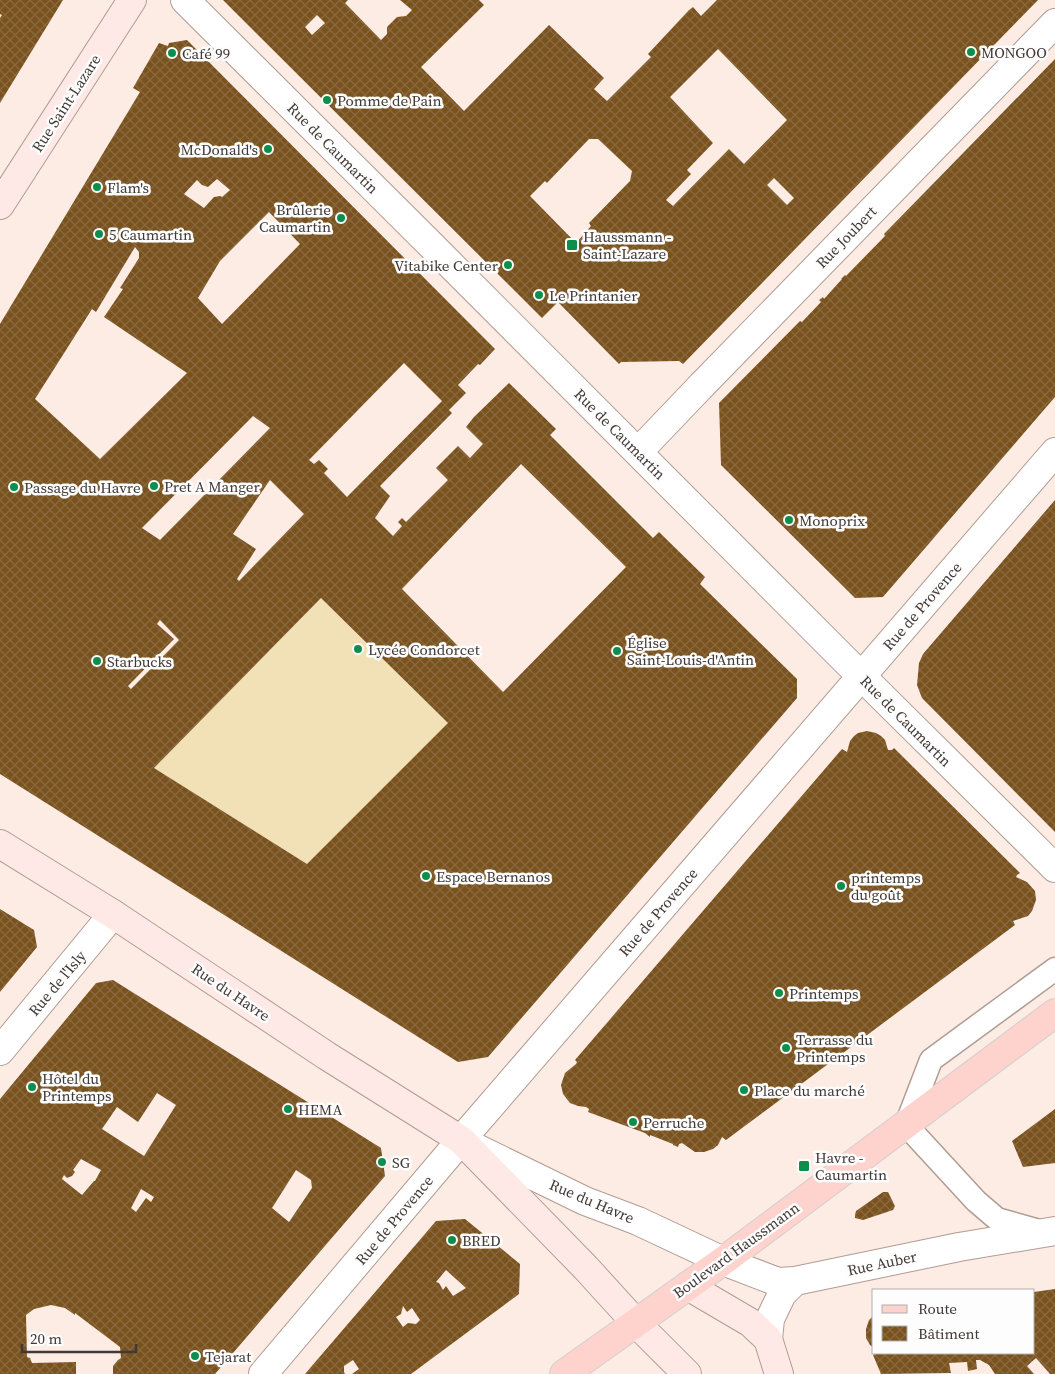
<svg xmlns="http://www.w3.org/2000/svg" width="1055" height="1374" viewBox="0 0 1055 1374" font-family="'Source Serif 4',serif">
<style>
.grass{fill:#f2e1b6}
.building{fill:url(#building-cross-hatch);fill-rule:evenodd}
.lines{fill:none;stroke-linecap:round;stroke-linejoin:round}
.service-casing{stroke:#b09c93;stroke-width:25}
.pedestrian-casing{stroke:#b09c93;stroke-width:30}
.minor-casing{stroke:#b09c93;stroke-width:30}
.tertiary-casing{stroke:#b09c93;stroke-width:30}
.secondary-casing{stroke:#b09c93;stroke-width:30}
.primary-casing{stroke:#d1cfcf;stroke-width:30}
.service{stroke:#fff;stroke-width:22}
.pedestrian{stroke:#fff;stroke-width:28}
.minor{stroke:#fff;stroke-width:28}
.tertiary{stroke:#fff;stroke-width:28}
.secondary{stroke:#ffe9e6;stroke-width:28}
.primary{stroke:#fed3cd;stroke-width:28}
.poi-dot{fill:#0c8f4c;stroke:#fdfdfd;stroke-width:2}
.labels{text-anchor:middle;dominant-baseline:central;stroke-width:5;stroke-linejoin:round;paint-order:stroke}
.poi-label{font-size:15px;fill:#413935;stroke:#fdfdfd;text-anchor:start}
.street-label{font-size:15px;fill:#413935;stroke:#fdfdfd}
</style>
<defs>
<pattern id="building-cross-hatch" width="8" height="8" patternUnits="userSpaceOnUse" patternTransform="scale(1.25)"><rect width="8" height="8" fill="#7a521e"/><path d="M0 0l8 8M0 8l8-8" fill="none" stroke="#89693f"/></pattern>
</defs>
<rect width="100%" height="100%" fill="#fdece4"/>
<!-- grass -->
<path class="grass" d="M 321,598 L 448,723 L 307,864 L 154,768 Z"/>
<!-- building -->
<path class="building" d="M 0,0 L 63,0 L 0,103 L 0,18 L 2,15 L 0,14 Z
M 223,0 L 348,0 L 345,3 L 381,40 L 387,34 L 387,27 L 397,17 L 406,16 L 412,10 L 400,0 L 479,0 L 484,5 L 421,67 L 464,111 L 549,25 L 604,78 L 594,89 L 607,101 L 651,57 L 648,54 L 689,10 L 693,7 L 701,16 L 717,0 L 1038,0 L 683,364 L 679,361 L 621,362 L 619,364 L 558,302 L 542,318 ZM 317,15 L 325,23 L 312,35 L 305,27 ZM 718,49 L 787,120 L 744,164 L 729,149 L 673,206 L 666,200 L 691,174 L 687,170 L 713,143 L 670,97 ZM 589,139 L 598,139 L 632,171 L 630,181 L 589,223 L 591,226 L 576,243 L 530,196 L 545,181 L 547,183 ZM 774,178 L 794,198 L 787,205 L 767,185 Z
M 187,40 L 495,349 L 480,365 L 478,364 L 458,385 L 466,393 L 449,410 L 452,413 L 380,486 L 390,496 L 375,518 L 393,536 L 402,526 L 398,522 L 402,518 L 406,522 L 448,480 L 436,468 L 458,446 L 470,458 L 483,444 L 466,427 L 474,417 L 509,383 L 556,429 L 550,435 L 653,538 L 659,532 L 705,577 L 700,584 L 797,679 L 797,698 L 488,1057 L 458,1062 L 0,774 L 0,324 L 140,92 L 133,88 L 159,43 L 168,46 L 169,43 ZM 217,179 L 230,190 L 222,197 L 220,196 L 214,197 L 204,208 L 184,194 L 197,180 L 202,185 L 208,187 ZM 269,212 L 300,244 L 222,324 L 198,298 L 220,261 ZM 135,247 L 139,252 L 139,258 L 120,288 L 123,289 L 104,317 L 187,373 L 100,459 L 35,399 L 92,309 L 96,312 ZM 404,363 L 442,401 L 347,497 L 324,473 L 328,469 L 319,460 L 314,464 L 309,460 ZM 253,416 L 270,428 L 160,540 L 142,528 ZM 521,464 L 626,567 L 503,692 L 402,589 ZM 270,480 L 304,514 L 239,581 L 237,579 L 256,549 L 233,534 ZM 321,598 L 448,723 L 307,864 L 154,768 ZM 160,620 L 179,640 L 131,689 L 128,686 L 174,639 L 157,624 Z
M 1055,59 L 1055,397 L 883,597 L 855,598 L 721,465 L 719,403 L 800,321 L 802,322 L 821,302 L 819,300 L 823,297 L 824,299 L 842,279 L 841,279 L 845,275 L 846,276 L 885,236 L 884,234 Z
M 1055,500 L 1055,832 L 922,698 L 917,685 L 919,663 L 923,654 Z
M 867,731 L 876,733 L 881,736 L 885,740 L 888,750 L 892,750 L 894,748 L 1020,873 L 1017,875 L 1016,877 L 1027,882 L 1035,891 L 1036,900 L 1032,911 L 1028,916 L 1013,921 L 1015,925 L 726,1140 L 722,1137 L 718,1145 L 713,1149 L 704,1152 L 695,1152 L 682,1143 L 679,1144 L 678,1147 L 673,1145 L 673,1144 L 650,1135 L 650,1137 L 645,1133 L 588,1112 L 589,1109 L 586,1107 L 578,1106 L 570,1103 L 563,1094 L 561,1085 L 565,1073 L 576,1064 L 577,1062 L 575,1060 L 842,749 L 847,752 L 850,741 L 854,736 L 858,733 Z
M 0,909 L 34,930 L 37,947 L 0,992 Z
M 113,980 L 381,1148 L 385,1176 L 215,1374 L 113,1374 L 113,1366 L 118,1360 L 121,1358 L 120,1347 L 75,1313 L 75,1315 L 65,1308 L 51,1305 L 34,1309 L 26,1315 L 27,1357 L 30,1358 L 32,1363 L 76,1362 L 76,1374 L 0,1374 L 0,1099 L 96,983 ZM 157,1093 L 176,1105 L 144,1156 L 102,1129 L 117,1107 L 138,1122 ZM 81,1159 L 101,1170 L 95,1181 L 94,1181 L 82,1195 L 62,1179 L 64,1175 L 67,1178 L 72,1176 L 75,1172 L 73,1170 ZM 296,1170 L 311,1180 L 312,1188 L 289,1222 L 272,1208 ZM 141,1189 L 154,1197 L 151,1202 L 146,1198 L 136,1212 L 131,1208 Z
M 1055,1109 L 1055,1163 L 1023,1167 L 1012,1141 Z
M 883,1192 L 888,1192 L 895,1206 L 893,1210 L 863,1220 L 855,1218 L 855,1215 L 856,1211 Z
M 465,1219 L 520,1264 L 519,1294 L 411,1374 L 352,1374 L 359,1369 L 353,1360 L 344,1366 L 344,1372 L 345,1374 L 305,1374 L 436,1221 ZM 446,1270 L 466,1288 L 453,1296 L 446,1286 L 443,1290 L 439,1283 L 436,1282 ZM 403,1306 L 407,1312 L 412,1308 L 420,1320 L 416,1324 L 408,1323 L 403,1327 L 396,1317 L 401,1314 Z
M 1055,1289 L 1055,1374 L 1050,1374 L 1036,1358 L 1027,1366 L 1034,1374 L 995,1374 L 989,1365 L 980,1360 L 976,1360 L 977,1369 L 968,1371 L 967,1362 L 949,1363 L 951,1373 L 881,1374 L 873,1355 L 877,1353 L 1034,1353 L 1034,1292 Z
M 874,1315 L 874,1348 L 870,1345 L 866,1338 L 866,1329 L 869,1320 Z"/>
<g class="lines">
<defs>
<path id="service" d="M 1043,1232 L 997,1219 L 976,1201 L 906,1125 L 931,1060 L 1055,969"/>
<path id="pedestrian" d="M 185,0 L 432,246 L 843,658 L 1055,868
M 638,452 L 702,385"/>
<path id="minor" d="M 702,385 L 1055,23
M 0,1051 L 113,914
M 263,1374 L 461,1140 L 1055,452"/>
<path id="tertiary" d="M 464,1142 L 585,1201 L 638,1221 L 723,1261 L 778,1282 L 795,1281 L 959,1247 L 1055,1231
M 768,1339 L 770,1319 L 782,1294 L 795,1281"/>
<path id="secondary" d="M 0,205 L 132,0
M 0,844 L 113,914 L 327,1056 L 461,1140 L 586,1268 L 636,1323 L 687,1374
M 688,1286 L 751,1323 L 768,1339 L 779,1374"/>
<path id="primary" d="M 564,1374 L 723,1261 L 1055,1013"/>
</defs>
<!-- service casing -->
<use href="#service" class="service-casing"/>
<!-- pedestrian casing -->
<use href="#pedestrian" class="pedestrian-casing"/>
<!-- minor casing -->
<use href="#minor" class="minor-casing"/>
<!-- tertiary casing -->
<use href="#tertiary" class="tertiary-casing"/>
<!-- secondary casing -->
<use href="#secondary" class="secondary-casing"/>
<!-- primary casing -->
<use href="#primary" class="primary-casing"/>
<!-- service -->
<use href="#service" class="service"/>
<!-- pedestrian -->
<use href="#pedestrian" class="pedestrian"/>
<!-- minor -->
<use href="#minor" class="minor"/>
<!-- tertiary -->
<use href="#tertiary" class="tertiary"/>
<!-- secondary -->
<use href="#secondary" class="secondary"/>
<!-- primary -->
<use href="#primary" class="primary"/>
</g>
<!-- markers -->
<g class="poi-dot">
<circle cx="971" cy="52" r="5"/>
<circle cx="172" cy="53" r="5"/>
<circle cx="327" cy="100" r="5"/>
<circle cx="268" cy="149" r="5"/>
<circle cx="97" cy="187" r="5"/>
<circle cx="341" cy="218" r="5"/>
<circle cx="99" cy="234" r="5"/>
<rect x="566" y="239" width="12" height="12" rx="2.5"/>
<circle cx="508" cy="265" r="5"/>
<circle cx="539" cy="295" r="5"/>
<circle cx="154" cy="486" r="5"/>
<circle cx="14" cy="487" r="5"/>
<circle cx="789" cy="520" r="5"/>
<circle cx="358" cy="649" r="5"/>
<circle cx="617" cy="651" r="5"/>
<circle cx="97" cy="661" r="5"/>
<circle cx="426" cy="876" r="5"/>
<circle cx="841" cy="886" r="5"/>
<circle cx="779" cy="993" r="5"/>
<circle cx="786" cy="1048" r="5"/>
<circle cx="32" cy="1087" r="5"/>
<circle cx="744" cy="1090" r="5"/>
<circle cx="288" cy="1109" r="5"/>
<circle cx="633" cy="1122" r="5"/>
<circle cx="382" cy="1162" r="5"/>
<rect x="798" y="1160" width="12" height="12" rx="2.5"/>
<circle cx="452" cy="1240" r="5"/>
<circle cx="195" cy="1356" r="5"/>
</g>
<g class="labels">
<!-- poi labels -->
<g class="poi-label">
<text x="981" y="52">MONGOO</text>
<text x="182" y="53">Café 99</text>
<text x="337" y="100">Pomme de Pain</text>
<text x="258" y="149" text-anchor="end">McDonald's</text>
<text x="107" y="187">Flam's</text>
<text x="331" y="209" text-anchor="end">Brûlerie<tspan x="331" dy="17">Caumartin</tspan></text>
<text x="109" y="234">5 Caumartin</text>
<text x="583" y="236">Haussmann -<tspan x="583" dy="17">Saint-Lazare</tspan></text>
<text x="498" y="265" text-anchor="end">Vitabike Center</text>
<text x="549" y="295">Le Printanier</text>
<text x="164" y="486">Pret A Manger</text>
<text x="24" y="487">Passage du Havre</text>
<text x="799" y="520">Monoprix</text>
<text x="627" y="642">Église<tspan x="627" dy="17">Saint-Louis-d'Antin</tspan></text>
<text x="368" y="649">Lycée Condorcet</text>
<text x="107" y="661">Starbucks</text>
<text x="436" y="876">Espace Bernanos</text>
<text x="851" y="877">printemps<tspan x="851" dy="17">du goût</tspan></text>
<text x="789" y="993">Printemps</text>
<text x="796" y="1039">Terrasse du<tspan x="796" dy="17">Printemps</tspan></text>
<text x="42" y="1078">Hôtel du<tspan x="42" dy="17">Printemps</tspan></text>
<text x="754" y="1090">Place du marché</text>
<text x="298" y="1109">HEMA</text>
<text x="643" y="1122">Perruche</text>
<text x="815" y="1157">Havre -<tspan x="815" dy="17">Caumartin</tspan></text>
<text x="392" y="1162">SG</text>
<text x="462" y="1240">BRED</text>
<text x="205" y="1356">Tejarat</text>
</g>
<!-- street labels -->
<g class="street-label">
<text transform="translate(66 103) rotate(-57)">Rue Saint-Lazare</text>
<text transform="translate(333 148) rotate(45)">Rue de Caumartin</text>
<text transform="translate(846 237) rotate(-46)">Rue Joubert</text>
<text transform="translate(620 434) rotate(45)">Rue de Caumartin</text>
<text transform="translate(922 606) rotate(-49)">Rue de Provence</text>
<text transform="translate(906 721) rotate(45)">Rue de Caumartin</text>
<text transform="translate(658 912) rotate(-49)">Rue de Provence</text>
<text transform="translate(57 983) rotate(-50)">Rue de l'Isly</text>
<text transform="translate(231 992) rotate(34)">Rue du Havre</text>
<text transform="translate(592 1201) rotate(23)">Rue du Havre</text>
<text transform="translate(394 1220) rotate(-50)">Rue de Provence</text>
<text transform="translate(736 1250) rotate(-36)">Boulevard Haussmann</text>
<text transform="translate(882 1263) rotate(-12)">Rue Auber</text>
</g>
</g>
<!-- legend -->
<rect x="872" y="1289" width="162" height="65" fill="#fdfdfd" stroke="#b2afad"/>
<rect x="882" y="1305" width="25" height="8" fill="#fed3cd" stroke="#b2afad"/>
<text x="918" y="1314" font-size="15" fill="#413935">Route</text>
<rect x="882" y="1326" width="25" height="15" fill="url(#building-cross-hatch)" stroke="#b2afad"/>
<text x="918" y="1339" font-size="15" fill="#413935">Bâtiment</text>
<!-- scale -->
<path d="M22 1344v8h114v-8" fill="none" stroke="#413935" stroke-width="2.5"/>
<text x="30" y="1344" font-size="15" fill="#413935" stroke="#fdfdfd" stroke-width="4" paint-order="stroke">20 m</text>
</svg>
